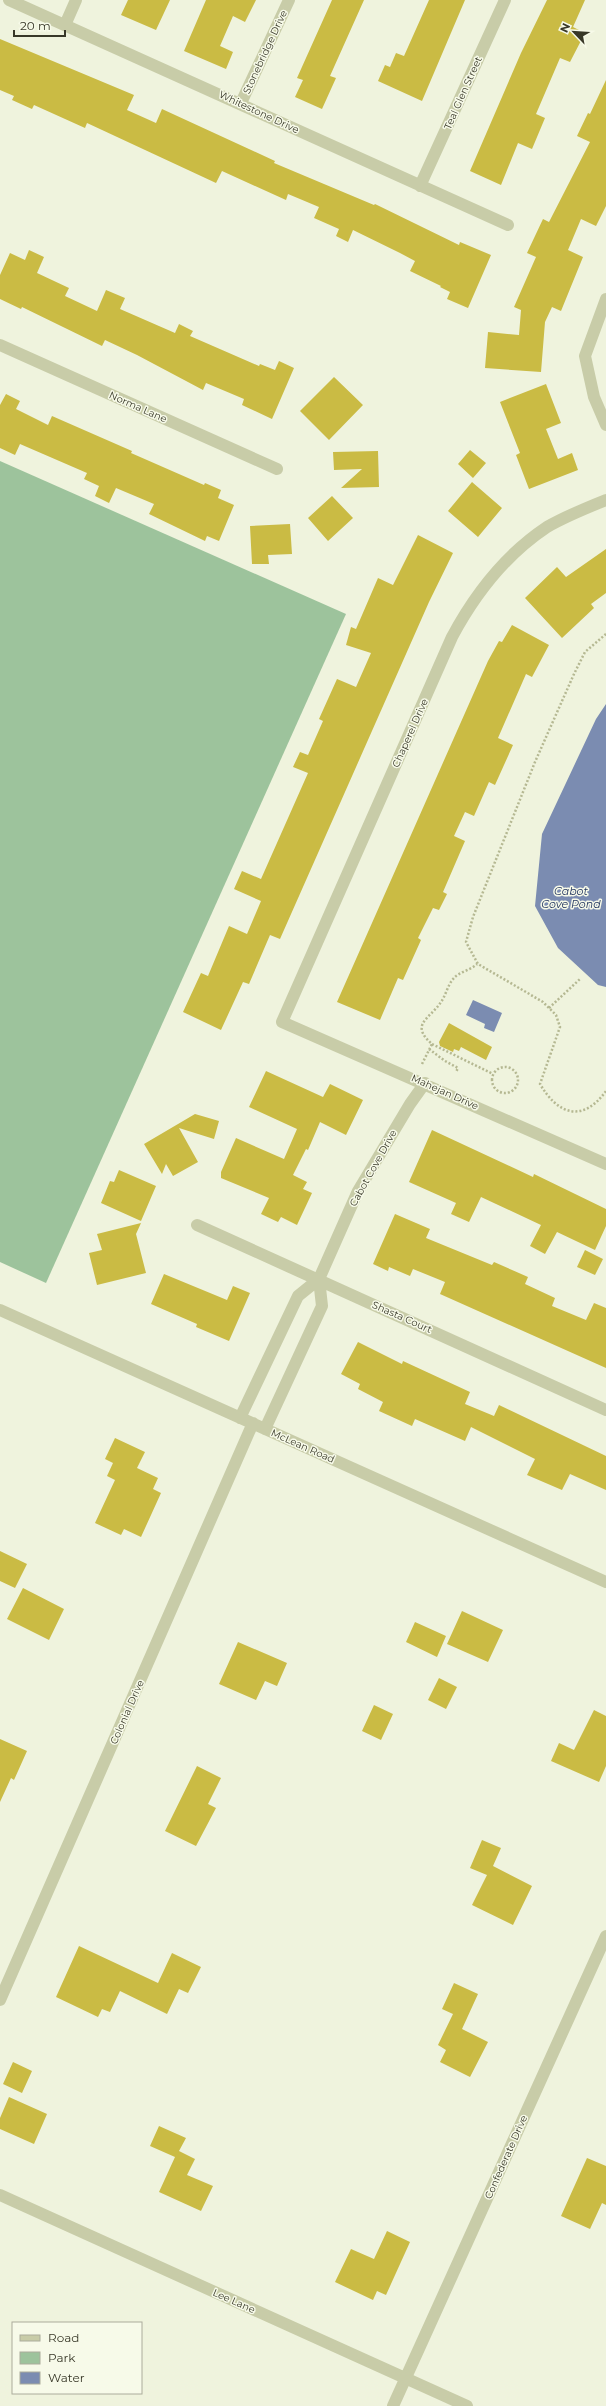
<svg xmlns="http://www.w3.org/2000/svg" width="606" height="2406" viewBox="0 0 606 2406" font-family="Montserrat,sans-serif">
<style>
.green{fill:#9dc39c}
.water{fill:#7b8cb1}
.building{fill:#cabb44}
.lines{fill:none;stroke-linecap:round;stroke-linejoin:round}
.path{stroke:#b5b892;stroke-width:2.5;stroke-dasharray:2 2;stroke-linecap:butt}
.minor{stroke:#c8cca8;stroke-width:12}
.labels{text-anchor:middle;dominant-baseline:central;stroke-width:3;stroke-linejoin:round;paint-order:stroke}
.street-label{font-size:10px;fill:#383828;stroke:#f7fae9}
.water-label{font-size:11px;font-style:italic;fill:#1c2f5b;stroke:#f7fae9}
</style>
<rect width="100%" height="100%" fill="#eff3dd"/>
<!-- green -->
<path class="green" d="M 0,461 L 346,614 L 46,1283 L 0,1262 Z"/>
<!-- water -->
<path class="water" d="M 606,704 L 606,987 L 598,985 L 558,948 L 535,906 L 542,834 L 596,719 Z
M 473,1000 L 502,1013 L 494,1032 L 484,1028 L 485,1024 L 466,1015 Z"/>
<!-- building -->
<path class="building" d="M 128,0 L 170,0 L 156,30 L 121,15 Z
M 206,0 L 256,0 L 245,22 L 233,16 L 220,46 L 233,52 L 226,69 L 184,51 Z
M 332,0 L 364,0 L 330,76 L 336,78 L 322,109 L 295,97 L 303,80 L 297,78 Z
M 429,0 L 465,0 L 422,101 L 378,81 L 385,65 L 390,67 L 396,53 L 404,56 Z
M 547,0 L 585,0 L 573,27 L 585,33 L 570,62 L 560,58 L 536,114 L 545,118 L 532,149 L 518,143 L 501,185 L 470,171 L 521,53 Z
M 0,39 L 134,95 L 127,110 L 156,123 L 162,109 L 275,161 L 274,163 L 374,205 L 375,204 L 459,245 L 460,242 L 491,255 L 468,308 L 447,299 L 450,292 L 440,287 L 441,286 L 410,271 L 415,261 L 400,253 L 353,230 L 348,242 L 336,236 L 339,229 L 314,218 L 319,207 L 288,194 L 286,200 L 222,171 L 216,183 L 87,123 L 85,128 L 34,105 L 32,109 L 12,100 L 14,96 L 0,90 Z
M 606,80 L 606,206 L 596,226 L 581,219 L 568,250 L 583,257 L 561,311 L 552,307 L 545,322 L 541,372 L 485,368 L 488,332 L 519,335 L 521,310 L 514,307 L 536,257 L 527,253 L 543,219 L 549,222 L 590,142 L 577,136 L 588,113 L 590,114 Z
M 29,250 L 44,257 L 37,273 L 69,288 L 65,296 L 97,311 L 106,290 L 125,298 L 120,309 L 175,333 L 179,324 L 193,331 L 190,336 L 259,366 L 260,364 L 275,370 L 279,361 L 294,368 L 272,419 L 242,405 L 244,399 L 206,383 L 203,390 L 137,355 L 105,340 L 102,346 L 22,307 L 21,309 L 0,299 L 0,275 L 10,253 L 25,260 Z
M 334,377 L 363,405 L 329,440 L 300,411 Z
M 546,384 L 561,423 L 546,429 L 558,459 L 572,453 L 578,470 L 529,489 L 516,455 L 520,453 L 500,402 Z
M 6,394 L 20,401 L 16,409 L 48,425 L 52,416 L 132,451 L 131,453 L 204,485 L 205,483 L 221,490 L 218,498 L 234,505 L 219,541 L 207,536 L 205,541 L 149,514 L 154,504 L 116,488 L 109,503 L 95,496 L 99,486 L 84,479 L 87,473 L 20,444 L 15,455 L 0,448 L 0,405 Z
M 470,450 L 486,463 L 473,478 L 458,464 Z
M 378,451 L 379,487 L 341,488 L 362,469 L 334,470 L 333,452 Z
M 472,482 L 502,508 L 478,537 L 448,511 Z
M 332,496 L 353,518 L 328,541 L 308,518 Z
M 290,524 L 292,554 L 268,555 L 269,564 L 252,564 L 250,526 Z
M 418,535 L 453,553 L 429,602 L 280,939 L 270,935 L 249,984 L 243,982 L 221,1030 L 183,1012 L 201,973 L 208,976 L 229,926 L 247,934 L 261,901 L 234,889 L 242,871 L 261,879 L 308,773 L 293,767 L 300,752 L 308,755 L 323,721 L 319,719 L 337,679 L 356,687 L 371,653 L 346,645 L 351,627 L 356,629 L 378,578 L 393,585 Z
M 606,549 L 606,593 L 591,604 L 594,608 L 562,638 L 525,598 L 557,567 L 566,577 Z
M 512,625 L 549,645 L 532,677 L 526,674 L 498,738 L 513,745 L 495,785 L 489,782 L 474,816 L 465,812 L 454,836 L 465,841 L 443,892 L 447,894 L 439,910 L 433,908 L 418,938 L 421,940 L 403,980 L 398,978 L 380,1020 L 337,1002 L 488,661 L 499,641 L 502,642 Z
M 449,1023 L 492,1047 L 486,1060 L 461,1047 L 459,1051 L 454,1049 L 453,1052 L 440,1046 L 439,1042 Z
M 266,1071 L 323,1097 L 330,1084 L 363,1100 L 346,1135 L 320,1122 L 308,1150 L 306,1149 L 293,1175 L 307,1182 L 303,1189 L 312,1193 L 297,1225 L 281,1217 L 278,1222 L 261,1214 L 269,1198 L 221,1178 L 221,1172 L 236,1138 L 284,1159 L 297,1129 L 249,1107 Z
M 195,1114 L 219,1121 L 214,1139 L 179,1128 L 198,1162 L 173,1176 L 166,1164 L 162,1174 L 144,1144 Z
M 432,1130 L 533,1177 L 534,1174 L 606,1209 L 606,1226 L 595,1250 L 557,1232 L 545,1254 L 530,1246 L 541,1225 L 481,1197 L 469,1222 L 451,1214 L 456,1203 L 409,1182 Z
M 119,1170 L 156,1186 L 141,1221 L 101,1203 L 110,1181 L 114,1182 Z
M 395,1214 L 430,1229 L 426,1238 L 492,1265 L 494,1262 L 528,1277 L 525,1284 L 555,1298 L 552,1306 L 586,1320 L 594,1303 L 606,1308 L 606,1368 L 440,1294 L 445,1282 L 413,1269 L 410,1276 L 389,1267 L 388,1271 L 373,1264 Z
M 141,1223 L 136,1234 L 146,1273 L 97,1285 L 89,1253 L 102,1250 L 97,1234 Z
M 585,1250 L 603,1259 L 595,1275 L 577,1267 Z
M 164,1274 L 227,1300 L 233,1286 L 250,1293 L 229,1341 L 196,1327 L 197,1324 L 151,1304 Z
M 358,1342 L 402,1364 L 403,1361 L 470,1392 L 465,1404 L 494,1416 L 499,1405 L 606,1456 L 606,1490 L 570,1474 L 562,1490 L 527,1475 L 535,1459 L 471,1427 L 465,1441 L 415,1419 L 412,1426 L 379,1411 L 383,1402 L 358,1389 L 360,1384 L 341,1374 Z
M 115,1438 L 145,1452 L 137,1468 L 158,1478 L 153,1489 L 161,1493 L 141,1537 L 124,1529 L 121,1535 L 95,1523 L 115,1480 L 107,1476 L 113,1463 L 105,1459 Z
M 0,1551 L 27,1564 L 15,1588 L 0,1581 Z
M 23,1588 L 64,1609 L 49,1640 L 7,1619 Z
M 462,1611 L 503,1630 L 488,1662 L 447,1644 Z
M 415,1622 L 446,1636 L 437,1657 L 406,1642 Z
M 238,1642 L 287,1663 L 277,1686 L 265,1681 L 256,1700 L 219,1684 Z
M 439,1678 L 457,1687 L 446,1709 L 428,1700 Z
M 374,1705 L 393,1714 L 381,1740 L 362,1731 Z
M 594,1710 L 606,1716 L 606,1766 L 599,1782 L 551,1761 L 559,1743 L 574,1750 Z
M 0,1739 L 27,1751 L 14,1780 L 11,1778 L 0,1802 Z
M 197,1766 L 221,1778 L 208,1804 L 216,1808 L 196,1846 L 165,1831 Z
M 482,1840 L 501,1848 L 493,1866 L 532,1886 L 513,1925 L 472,1905 L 487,1875 L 470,1868 Z
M 79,1946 L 158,1983 L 172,1953 L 201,1967 L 188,1993 L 179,1989 L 167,2014 L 120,1991 L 110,2012 L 102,2009 L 98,2017 L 56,1997 Z
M 454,1983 L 478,1994 L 462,2029 L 488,2042 L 470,2077 L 440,2062 L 446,2050 L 438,2045 L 453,2014 L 442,2009 Z
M 13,2062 L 32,2071 L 22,2093 L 3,2084 Z
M 9,2097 L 47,2114 L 34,2144 L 0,2129 L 0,2118 Z
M 159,2126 L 186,2138 L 179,2151 L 195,2159 L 187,2175 L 213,2186 L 201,2211 L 159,2192 L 175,2157 L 150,2146 Z
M 587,2158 L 606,2166 L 606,2205 L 602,2203 L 590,2229 L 561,2216 Z
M 387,2231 L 410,2242 L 386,2295 L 377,2291 L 373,2300 L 335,2282 L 351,2249 L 374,2259 Z"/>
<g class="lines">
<!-- path -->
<path class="path" d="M 606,634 L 585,652 L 574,674 L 535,762 L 473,917 L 466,942 L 478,964 L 543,1002 L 556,1015 L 560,1027 L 540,1084 C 558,1115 583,1123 606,1091
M 549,1008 L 580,979
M 432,1044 L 493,1074
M 429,1049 L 445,1061 L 458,1068 L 456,1072
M 422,1064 L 432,1044 C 409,1024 430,1019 441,1002 C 446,995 448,984 454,978 C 459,972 471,970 477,964
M492 1080a13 13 0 1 1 26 0a13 13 0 1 1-26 0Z"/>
<!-- minor -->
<path class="minor" d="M 9,0 L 508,225
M 65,25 L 76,0
M 241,103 L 289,0
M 420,186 L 505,0
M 606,299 L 585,356 L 594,397 L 606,425
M 0,345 L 277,469
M 606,500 C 586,508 566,516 547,527 C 505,555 475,594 452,637 L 282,1022 L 606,1164
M 197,1225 L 606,1410
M 0,1310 L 606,1582
M 240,1418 L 298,1296 L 319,1279
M 265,1429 L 322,1306 L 319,1279 L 358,1191 L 410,1104 L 425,1083
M 0,2000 L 253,1423
M 0,2195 L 467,2406
M 393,2406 L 606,1936"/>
</g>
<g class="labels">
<!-- street labels -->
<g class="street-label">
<text transform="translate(265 52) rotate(-65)">Stonebridge Drive</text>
<text transform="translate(463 93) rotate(-66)">Teal Glen Street</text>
<text transform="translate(259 112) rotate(25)">Whitestone Drive</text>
<text transform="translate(138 407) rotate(24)">Norma Lane</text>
<text transform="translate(410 733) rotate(-66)">Chaperel Drive</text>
<text transform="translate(445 1092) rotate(24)">Mahejan Drive</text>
<text transform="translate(373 1168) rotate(-61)">Cabot Cove Drive</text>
<text transform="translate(402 1317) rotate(24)">Shasta Court</text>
<text transform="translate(303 1446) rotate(24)">McLean Road</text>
<text transform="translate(127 1712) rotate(-66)">Colonial Drive</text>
<text transform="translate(506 2157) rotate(-66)">Confederate Drive</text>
<text transform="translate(234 2301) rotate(24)">Lee Lane</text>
</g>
<!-- water labels -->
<g class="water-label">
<text x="571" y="891">Cabot<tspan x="571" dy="13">Cove Pond</tspan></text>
</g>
</g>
<!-- legend -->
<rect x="12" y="2322" width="130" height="72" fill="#f7fae9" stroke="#abac9c"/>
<rect x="20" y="2335" width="20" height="6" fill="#c8cca8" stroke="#abac9c"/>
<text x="48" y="2342" font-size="12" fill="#383828">Road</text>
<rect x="20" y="2352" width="20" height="12" fill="#9dc39c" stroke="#abac9c"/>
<text x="48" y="2362" font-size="12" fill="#383828">Park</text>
<rect x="20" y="2372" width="20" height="12" fill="#7b8cb1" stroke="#abac9c"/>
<text x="48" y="2382" font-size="12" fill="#383828">Water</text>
<!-- north arrow -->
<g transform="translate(574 32) rotate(295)" stroke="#f7fae9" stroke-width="3" paint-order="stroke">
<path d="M0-3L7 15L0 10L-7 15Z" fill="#383828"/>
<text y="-6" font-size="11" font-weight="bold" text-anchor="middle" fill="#383828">N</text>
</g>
<!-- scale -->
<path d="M14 30v6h51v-6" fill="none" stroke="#383828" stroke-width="2"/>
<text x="20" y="30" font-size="12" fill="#383828" stroke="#f7fae9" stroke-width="3" paint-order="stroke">20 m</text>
</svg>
